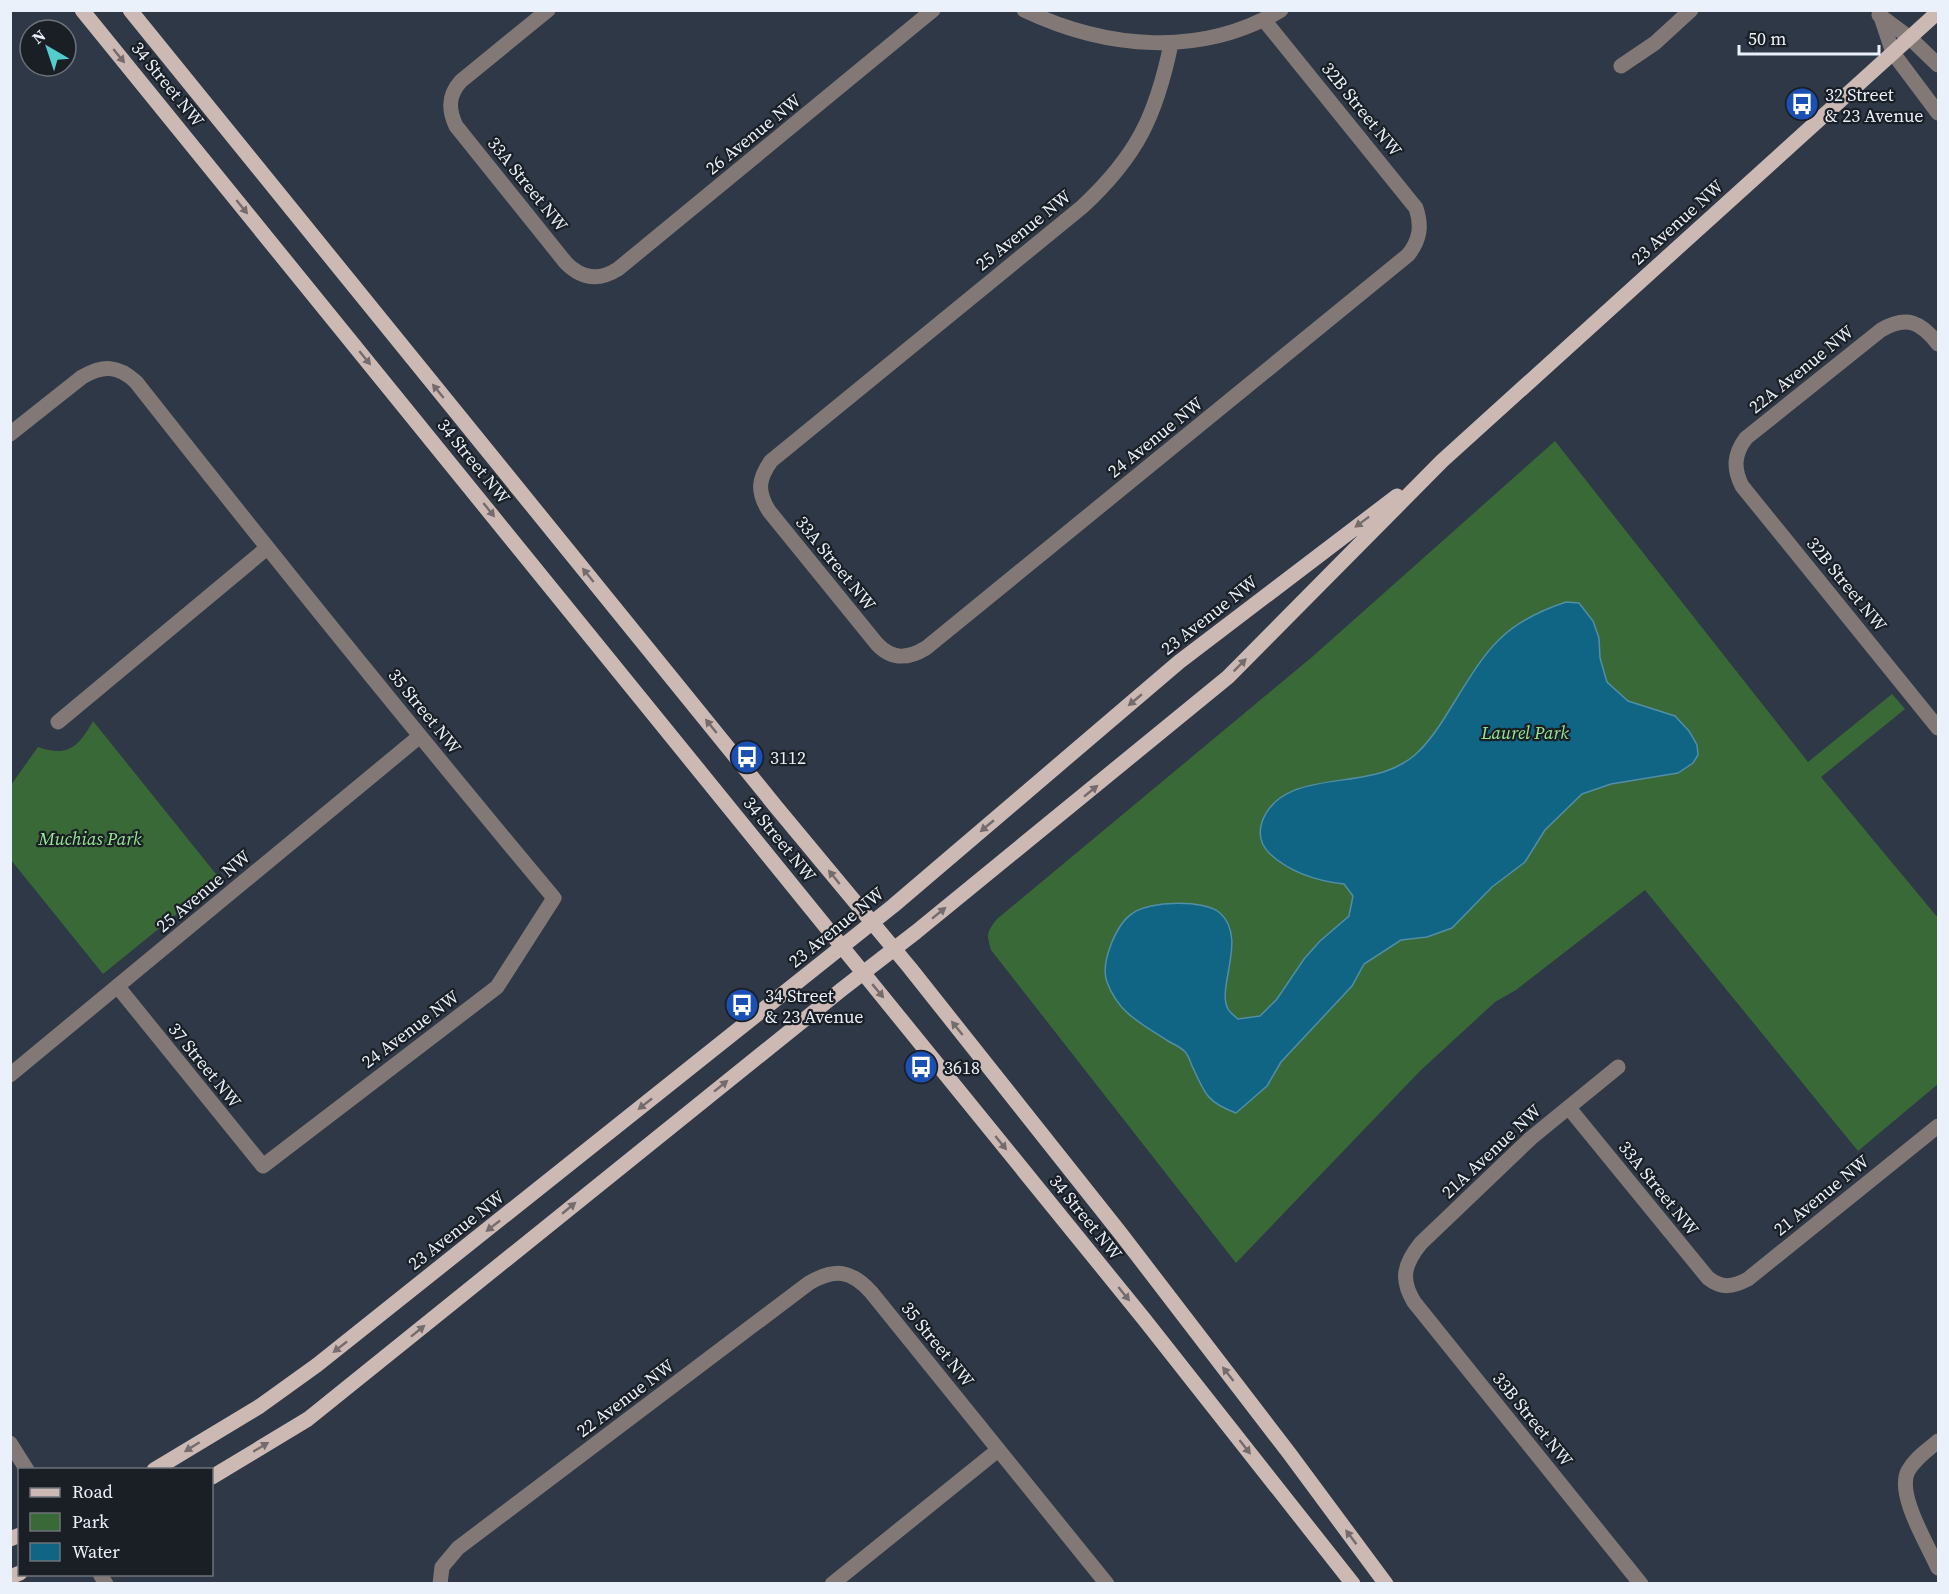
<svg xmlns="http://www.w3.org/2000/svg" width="1949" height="1594" viewBox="0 0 1949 1594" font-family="'Source Serif 4',serif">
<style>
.green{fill:#396937}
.water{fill:#106484;stroke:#518ea7;stroke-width:1.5}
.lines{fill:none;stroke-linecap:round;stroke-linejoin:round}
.minor{stroke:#827976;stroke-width:15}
.major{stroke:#cdb9b4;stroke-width:15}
.oneway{fill:#746c6c}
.labels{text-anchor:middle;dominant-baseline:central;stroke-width:4.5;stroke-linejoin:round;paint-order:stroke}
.street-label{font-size:18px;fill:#eaf1fa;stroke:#1a1f25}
.poi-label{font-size:18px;fill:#eaf1fa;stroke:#1a1f25;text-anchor:start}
.park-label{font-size:18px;font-style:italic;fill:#97e892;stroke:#1a1f25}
</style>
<rect width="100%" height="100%" fill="#2e3846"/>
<!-- green -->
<path class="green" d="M 1555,441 L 1808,762 L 1892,694 L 1905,709 L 1821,777 L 1938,918 L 1938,1084 L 1858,1151 L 1645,890 L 1516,990 L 1495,1002 L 1420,1071 L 1236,1263 L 991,950 C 986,934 987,932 997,919 L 1312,657 Z
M 93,721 L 220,879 L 103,974 L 11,860 L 11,785 L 38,747 C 68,758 79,746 93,721 Z"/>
<!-- water -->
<path class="water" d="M 1566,602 L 1579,603 L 1593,621 L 1599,638 L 1600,658 L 1607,682 L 1628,701 L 1675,716 L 1689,731 L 1697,745 L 1698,755 L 1693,763 L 1678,773 L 1611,784 L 1582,794 L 1545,830 L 1525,862 L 1492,887 L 1452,928 L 1427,937 L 1401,940 L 1364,964 L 1352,986 L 1281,1062 L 1267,1086 L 1236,1113 C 1209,1103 1205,1095 1194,1070 C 1191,1065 1190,1058 1186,1053 C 1183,1048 1173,1044 1168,1041 C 1142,1024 1118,1013 1107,982 C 1100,963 1116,924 1133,913 C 1149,901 1205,899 1220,913 C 1248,938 1216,988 1228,1009 C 1230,1013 1235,1016 1238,1019 L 1260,1016 L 1277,999 L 1304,959 L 1320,941 L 1349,916 L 1353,896 L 1344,884 C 1317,881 1291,873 1270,854 C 1261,845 1258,834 1262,822 C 1279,774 1347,786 1386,771 C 1396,768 1410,760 1417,753 C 1430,741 1441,724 1450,709 C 1485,653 1499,624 1566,602 Z"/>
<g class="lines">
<!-- minor -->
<path class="minor" d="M 548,10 L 461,81 C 448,95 448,109 456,126 L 566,263 C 582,279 599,281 618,269 L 933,10
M 1024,10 C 1106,49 1201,58 1281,10
M 1879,15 L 1910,38 L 1938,65
M 1881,17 L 1893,53 L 1938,113
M 1171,44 C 1156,116 1137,156 1082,207 L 771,461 C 758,479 757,492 769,511 L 877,644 C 892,660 908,659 926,648 L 1408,255 C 1420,240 1422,226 1416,208 L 1264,20
M 1621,66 L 1655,43 L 1691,10
M 1938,344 C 1921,322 1907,315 1881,330 L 1746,438 C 1734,454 1733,468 1742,486 L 1938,728
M 10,434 L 82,377 C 103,365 118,365 136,382 C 273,556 412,728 554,898 L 497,987 L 263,1166 L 118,987
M 58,722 L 267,548
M 1618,1067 L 1531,1138 L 1421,1243 C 1404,1264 1400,1279 1414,1302 L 1641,1584
M 10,1075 L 420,736
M 1569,1108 L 1708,1278 C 1722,1289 1733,1287 1748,1279 L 1938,1126
M 1938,1441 C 1928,1450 1915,1458 1908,1471 C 1896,1494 1928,1545 1938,1568
M 10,1443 L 27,1470
M 100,1574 L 106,1584
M 440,1584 L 442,1567 L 458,1548 L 809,1283 C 835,1268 851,1270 871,1292 L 1107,1584
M 832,1584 L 998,1450"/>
<!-- major -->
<path class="major" d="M 82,10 L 1144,1319 L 1353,1584
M 130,10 L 777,808 L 910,968 L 1121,1234 L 1289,1453 L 1386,1584
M 154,1470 L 260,1406 L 317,1365 L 893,906 L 1179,662 L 1397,496
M 212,1477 L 308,1419 L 841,990 L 916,932 L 1228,677 L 1442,461 L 1938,12
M 10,1539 L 20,1535
M 10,1577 L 20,1573"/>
</g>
<!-- one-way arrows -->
<defs><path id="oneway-solid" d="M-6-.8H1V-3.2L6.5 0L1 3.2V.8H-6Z" transform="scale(1.5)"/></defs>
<g class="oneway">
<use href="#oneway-solid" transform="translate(119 56) rotate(51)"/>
<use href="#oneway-solid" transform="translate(242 207) rotate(51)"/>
<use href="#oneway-solid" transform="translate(365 358) rotate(51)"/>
<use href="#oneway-solid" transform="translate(438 391) rotate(-129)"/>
<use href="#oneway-solid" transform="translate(489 510) rotate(51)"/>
<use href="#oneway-solid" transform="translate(1362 522) rotate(143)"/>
<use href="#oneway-solid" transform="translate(588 575) rotate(-129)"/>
<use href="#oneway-solid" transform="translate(1240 665) rotate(-45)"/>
<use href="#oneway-solid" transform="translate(1135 700) rotate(140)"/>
<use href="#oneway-solid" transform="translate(711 726) rotate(-129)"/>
<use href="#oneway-solid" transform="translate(1091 791) rotate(-39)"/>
<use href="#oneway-solid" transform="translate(987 826) rotate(140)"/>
<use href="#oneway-solid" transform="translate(834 877) rotate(-129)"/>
<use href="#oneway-solid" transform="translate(939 913) rotate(-39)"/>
<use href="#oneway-solid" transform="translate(878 991) rotate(50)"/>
<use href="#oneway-solid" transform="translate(957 1028) rotate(-129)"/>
<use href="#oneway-solid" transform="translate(721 1086) rotate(-39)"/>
<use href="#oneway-solid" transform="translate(645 1104) rotate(142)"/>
<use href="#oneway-solid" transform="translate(1001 1143) rotate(51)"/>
<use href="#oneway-solid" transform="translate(569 1208) rotate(-40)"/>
<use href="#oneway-solid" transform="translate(493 1226) rotate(142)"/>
<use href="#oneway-solid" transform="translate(1124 1294) rotate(51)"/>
<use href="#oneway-solid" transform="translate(418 1331) rotate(-39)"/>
<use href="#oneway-solid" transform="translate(340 1347) rotate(142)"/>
<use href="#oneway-solid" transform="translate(1228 1374) rotate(-128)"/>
<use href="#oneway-solid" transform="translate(192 1447) rotate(148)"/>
<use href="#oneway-solid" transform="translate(261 1447) rotate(-31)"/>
<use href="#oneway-solid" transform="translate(1245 1447) rotate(52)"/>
<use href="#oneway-solid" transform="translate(1351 1537) rotate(-127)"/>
</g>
<!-- icons -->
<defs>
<symbol id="bus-disc" viewBox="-11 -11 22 22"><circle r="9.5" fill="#1a4fb4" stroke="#1a1f25"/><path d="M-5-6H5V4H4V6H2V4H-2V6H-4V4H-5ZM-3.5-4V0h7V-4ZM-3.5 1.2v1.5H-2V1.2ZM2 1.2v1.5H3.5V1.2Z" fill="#fff"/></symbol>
</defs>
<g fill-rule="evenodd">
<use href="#bus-disc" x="1783" y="85" width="38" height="38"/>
<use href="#bus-disc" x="728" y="738" width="38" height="38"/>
<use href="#bus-disc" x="723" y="986" width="38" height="38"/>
<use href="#bus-disc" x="902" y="1048" width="38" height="38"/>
</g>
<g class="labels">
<!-- street labels -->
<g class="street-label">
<text transform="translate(168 84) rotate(51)">34 Street NW</text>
<text transform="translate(1362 109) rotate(51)">32B Street NW</text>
<text transform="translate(753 134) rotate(-39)">26 Avenue NW</text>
<text transform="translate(528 184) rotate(51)">33A Street NW</text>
<text transform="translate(1677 222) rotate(-42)">23 Avenue NW</text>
<text transform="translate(1023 230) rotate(-39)">25 Avenue NW</text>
<text transform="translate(1801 369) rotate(-39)">22A Avenue NW</text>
<text transform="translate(1155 437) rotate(-39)">24 Avenue NW</text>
<text transform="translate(474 461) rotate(51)">34 Street NW</text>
<text transform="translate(836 563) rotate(51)">33A Street NW</text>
<text transform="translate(1847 584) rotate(51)">32B Street NW</text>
<text transform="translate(1209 615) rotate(-38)">23 Avenue NW</text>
<text transform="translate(425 711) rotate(51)">35 Street NW</text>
<text transform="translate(780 839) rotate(51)">34 Street NW</text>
<text transform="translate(203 891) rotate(-40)">25 Avenue NW</text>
<text transform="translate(836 927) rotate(-39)">23 Avenue NW</text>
<text transform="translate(410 1029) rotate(-37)">24 Avenue NW</text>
<text transform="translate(205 1065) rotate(51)">37 Street NW</text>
<text transform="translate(1491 1151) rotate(-43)">21A Avenue NW</text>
<text transform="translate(1659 1188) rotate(51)">33A Street NW</text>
<text transform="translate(1821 1195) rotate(-39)">21 Avenue NW</text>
<text transform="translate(1086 1217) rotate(51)">34 Street NW</text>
<text transform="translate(456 1230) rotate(-38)">23 Avenue NW</text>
<text transform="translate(938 1344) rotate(51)">35 Street NW</text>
<text transform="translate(625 1398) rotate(-37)">22 Avenue NW</text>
<text transform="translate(1533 1419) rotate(51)">33B Street NW</text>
</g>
<!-- poi labels -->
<g class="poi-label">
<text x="1825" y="94">32 Street<tspan x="1825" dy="21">&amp; 23 Avenue</tspan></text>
<text x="770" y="757">3112</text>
<text x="765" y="995">34 Street<tspan x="765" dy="21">&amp; 23 Avenue</tspan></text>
<text x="944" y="1067">3618</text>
</g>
<!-- park labels -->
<g class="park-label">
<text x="1525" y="732">Laurel Park</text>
<text x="90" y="838">Muchias Park</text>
</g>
</g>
<!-- border -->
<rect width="1949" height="1594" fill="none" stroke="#eaf1fa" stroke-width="24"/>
<!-- legend -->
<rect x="18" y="1468" width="195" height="108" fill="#1a1f25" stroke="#6d737a" stroke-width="1.5"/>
<rect x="30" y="1488" width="30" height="9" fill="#cdb9b4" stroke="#6d737a" stroke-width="1.5"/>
<text x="72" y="1498" font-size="18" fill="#eaf1fa">Road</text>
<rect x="30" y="1513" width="30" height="18" fill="#396937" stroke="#6d737a" stroke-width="1.5"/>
<text x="72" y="1528" font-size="18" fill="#eaf1fa">Park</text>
<rect x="30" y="1543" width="30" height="18" fill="#106484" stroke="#6d737a" stroke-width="1.5"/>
<text x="72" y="1558" font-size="18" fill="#eaf1fa">Water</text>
<!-- north arrow -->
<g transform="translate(48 48) rotate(321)"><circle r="28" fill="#1a1f25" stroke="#6d737a" stroke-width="1.5"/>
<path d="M0-4.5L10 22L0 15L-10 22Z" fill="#52cdcc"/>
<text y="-9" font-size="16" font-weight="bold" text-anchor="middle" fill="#eaf1fa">N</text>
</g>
<!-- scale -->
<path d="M1739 45v9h140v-9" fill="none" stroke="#eaf1fa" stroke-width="3"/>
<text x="1748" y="45" font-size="18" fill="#eaf1fa" stroke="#1a1f25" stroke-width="4.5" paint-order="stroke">50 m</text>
</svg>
